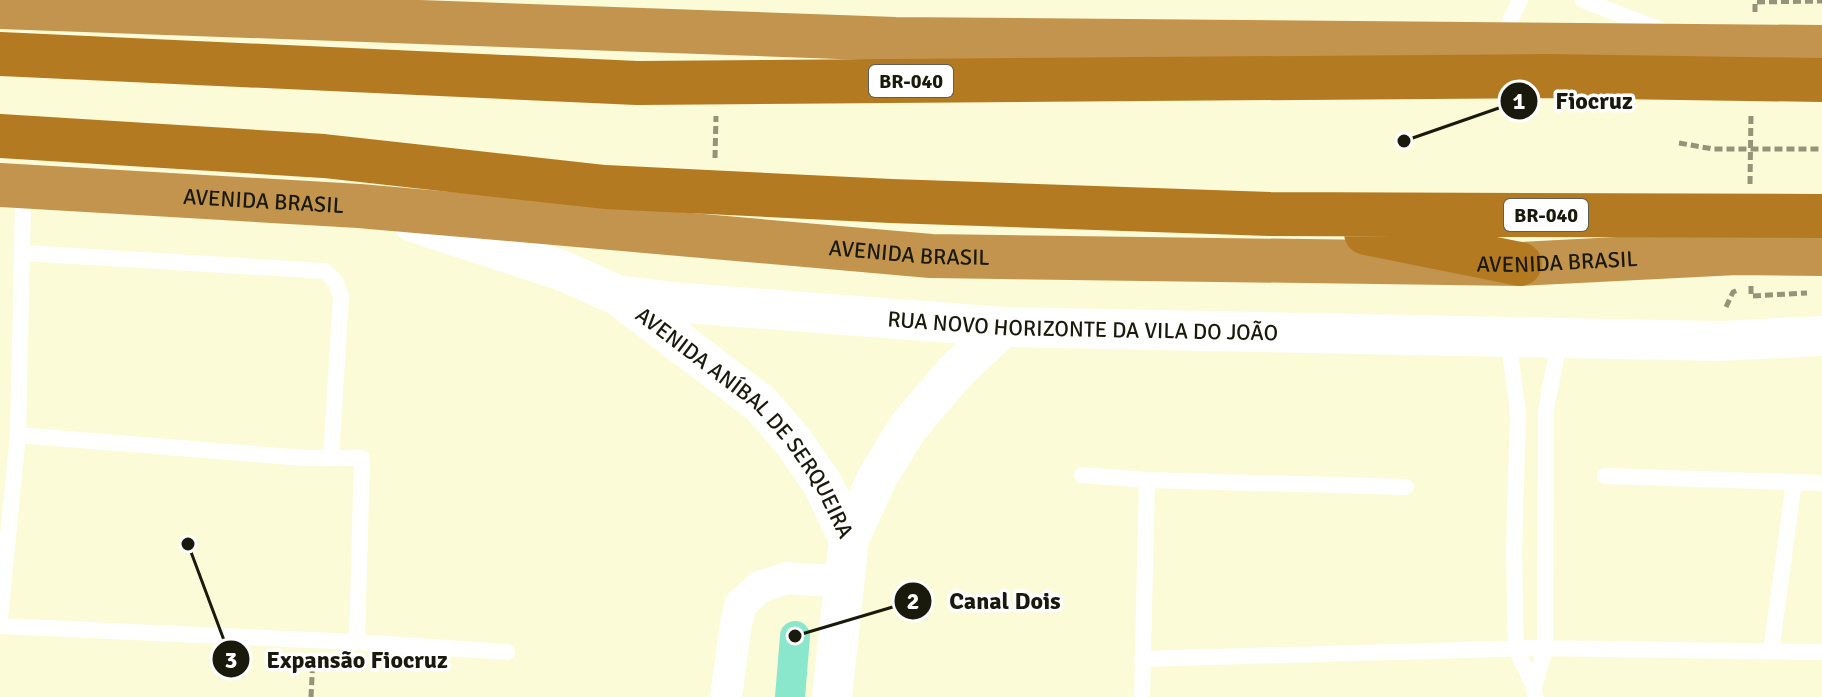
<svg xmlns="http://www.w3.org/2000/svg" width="1822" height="697" viewBox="0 0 1822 697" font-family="Signika,sans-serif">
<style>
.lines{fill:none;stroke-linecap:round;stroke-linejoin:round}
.canal{stroke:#8ae7cc;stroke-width:30}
.path{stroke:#95947b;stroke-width:5;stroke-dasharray:8 4;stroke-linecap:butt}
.service{stroke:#fff;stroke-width:16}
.minor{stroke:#fff;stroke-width:32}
.tertiary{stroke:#fff;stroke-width:40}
.trunk{stroke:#c3944e;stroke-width:44}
.motorway{stroke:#b47a21;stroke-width:44}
.labels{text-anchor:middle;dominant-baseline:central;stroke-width:7;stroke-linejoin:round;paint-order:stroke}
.shield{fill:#fff;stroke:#5e5e55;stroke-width:2}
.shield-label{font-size:20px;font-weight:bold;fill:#19190c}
.street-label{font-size:22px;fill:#19190c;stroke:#fff}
.leader{fill:none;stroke:#19190c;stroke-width:3}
.callout-dot{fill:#19190c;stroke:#fff;stroke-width:3}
.mark-label{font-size:24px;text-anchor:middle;font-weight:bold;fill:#fff}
.callout-label{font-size:24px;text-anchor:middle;font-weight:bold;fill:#19190c;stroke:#fff;stroke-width:7;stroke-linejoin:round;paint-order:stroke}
</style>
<rect width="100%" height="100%" fill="#fcfbd7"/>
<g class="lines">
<!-- canal -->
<path class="canal" d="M 790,697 L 795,636"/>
<!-- path -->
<path class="path" d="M 1755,12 L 1755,2 L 1822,1
M 1679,143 L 1713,149 L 1822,149
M 715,158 L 716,116
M 1750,184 L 1751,114
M 1751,286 L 1751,296 L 1807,293
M 1726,307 L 1733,292 L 1738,290
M 311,697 L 313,658"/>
<!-- service -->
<path class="service" d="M 1583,0 L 1661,30
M 1500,42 L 1520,0
M 1508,337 L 1518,413 L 1514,551 L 1516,649 L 1534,687
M 18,435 L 304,458 L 331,458 L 341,296 L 335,281 L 325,271 L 24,253
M 1082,475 L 1147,480 L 1406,487
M 1605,476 L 1822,483
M 0,619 L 18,435 L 23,204
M 0,626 L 357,642 L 362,458 L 331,458
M 357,642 L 507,652
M 1771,652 L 1794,482
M 1142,659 L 1532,648 L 1822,652
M 1142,697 L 1147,480
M 1535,697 L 1534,687 L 1545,649 L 1546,410 L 1560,337"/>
<!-- minor -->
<path class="minor" d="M 726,697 L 736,624 L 741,604 L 760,587 L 787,578 L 846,582"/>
<!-- tertiary -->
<g class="tertiary">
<path id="s1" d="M 413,222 L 563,271 L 617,295 L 672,302 L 1003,327 L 1719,341 L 1822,336"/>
<path id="s2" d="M 620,297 L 761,404 L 793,441 L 822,483 L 849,539"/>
<path d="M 832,697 L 849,539 L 878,476 L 909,426 L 955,372 L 1003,327"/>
</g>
<!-- trunk -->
<g class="trunk">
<path d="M 0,7 L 895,39 L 1822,47"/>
<path id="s3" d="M 0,185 L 359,206 L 931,256 L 1520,264 L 1736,253 L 1822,254"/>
</g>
<!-- motorway -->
<path class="motorway" d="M 0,54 L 637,83 L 1547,76 L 1822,80
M 0,136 L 324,156 L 605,187 L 891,201 L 1270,214 L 1822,216
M 1366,233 L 1520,264"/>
</g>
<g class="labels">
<!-- shield labels -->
<g class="shield">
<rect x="869" y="65" width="84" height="32" rx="6"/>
<rect x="1504" y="199" width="84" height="32" rx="6"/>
</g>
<g class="shield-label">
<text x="911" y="81">BR-040</text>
<text x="1546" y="215">BR-040</text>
</g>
<!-- street labels -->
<g class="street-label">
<text stroke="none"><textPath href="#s3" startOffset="264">AVENIDA BRASIL</textPath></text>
<text stroke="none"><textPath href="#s3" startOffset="912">AVENIDA BRASIL</textPath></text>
<text stroke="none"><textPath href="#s3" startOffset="1560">AVENIDA BRASIL</textPath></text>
<text stroke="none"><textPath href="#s1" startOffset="684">RUA NOVO HORIZONTE DA VILA DO JOÃO</textPath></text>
<text stroke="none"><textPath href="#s2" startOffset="180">AVENIDA ANÍBAL DE SERQUEIRA</textPath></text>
</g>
</g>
<!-- callouts -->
<path class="leader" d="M1404 141L1519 101M795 636L913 601M188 544L231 659"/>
<g class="callout-dot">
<circle cx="1404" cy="141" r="8"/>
<circle cx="795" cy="636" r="8"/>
<circle cx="188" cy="544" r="8"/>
<circle cx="1519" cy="101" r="20"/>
<circle cx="913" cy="601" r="20"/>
<circle cx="231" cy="659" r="20"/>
</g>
<g class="mark-label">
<text x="1519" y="109">1</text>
<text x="913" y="609">2</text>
<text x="231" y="668">3</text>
</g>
<g class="callout-label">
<text x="1594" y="109">Fiocruz</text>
<text x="1005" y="609">Canal Dois</text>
<text x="357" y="668">Expansão Fiocruz</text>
</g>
</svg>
